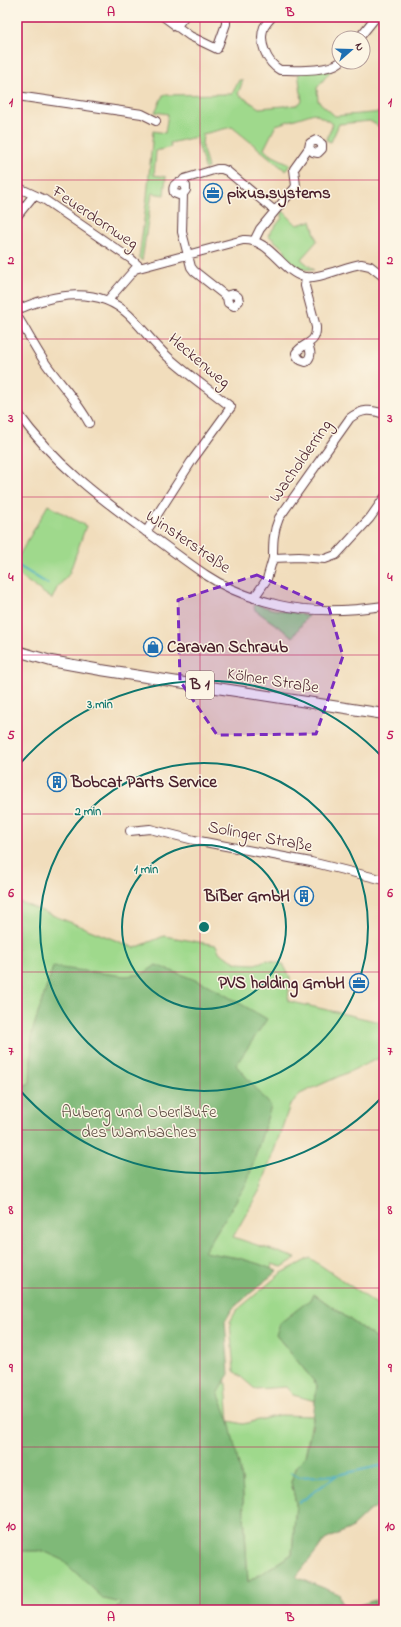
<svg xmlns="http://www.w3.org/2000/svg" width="401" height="1627" viewBox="0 0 401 1627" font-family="'Indie Flower',sans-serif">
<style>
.green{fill:#9fd98c;stroke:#747c5c}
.forest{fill:#7fb978;stroke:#646c52}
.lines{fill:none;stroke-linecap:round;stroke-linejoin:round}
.stream{stroke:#44acc3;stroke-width:2}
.minor-casing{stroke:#633c41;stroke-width:10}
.major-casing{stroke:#633c41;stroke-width:12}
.minor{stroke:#fff;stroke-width:8}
.major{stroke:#fff;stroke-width:10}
.marked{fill:#7b2cbf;fill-opacity:0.2;stroke:#7b2cbf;stroke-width:3;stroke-dasharray:8 5;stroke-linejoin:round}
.grid{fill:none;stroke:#c2185b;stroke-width:1;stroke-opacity:0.55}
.ring{fill:none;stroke:#0f766e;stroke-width:2}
.labels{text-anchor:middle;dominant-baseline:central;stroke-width:3;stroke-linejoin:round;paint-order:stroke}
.shield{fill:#fcf5e5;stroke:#7f5f63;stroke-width:1}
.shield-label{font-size:16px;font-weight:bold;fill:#4a1f2b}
.poi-label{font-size:17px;font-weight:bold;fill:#4a1f2b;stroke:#fcf5e5;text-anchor:start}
.street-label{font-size:17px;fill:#4a1f2b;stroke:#fcf5e5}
.park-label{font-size:17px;fill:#5f4e43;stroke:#fcf5e5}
.centre{fill:#0f766e;stroke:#fcf5e5;stroke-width:2}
.ring-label{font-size:12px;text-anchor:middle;font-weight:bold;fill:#0f766e;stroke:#fcf5e5;stroke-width:3;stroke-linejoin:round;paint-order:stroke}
.neatline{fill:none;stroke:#c2185b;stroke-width:1.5}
.grid-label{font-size:13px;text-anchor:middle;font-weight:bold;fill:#c2185b}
</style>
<rect width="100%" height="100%" fill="#fcf5e5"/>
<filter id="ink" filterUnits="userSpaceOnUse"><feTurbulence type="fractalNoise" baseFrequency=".025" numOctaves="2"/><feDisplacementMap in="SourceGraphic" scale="8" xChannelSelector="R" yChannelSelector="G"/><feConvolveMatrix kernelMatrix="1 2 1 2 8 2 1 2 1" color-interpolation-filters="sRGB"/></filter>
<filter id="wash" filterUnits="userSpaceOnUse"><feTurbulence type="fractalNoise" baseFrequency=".012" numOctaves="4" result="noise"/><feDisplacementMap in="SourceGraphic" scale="16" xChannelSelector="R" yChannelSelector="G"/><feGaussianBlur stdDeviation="0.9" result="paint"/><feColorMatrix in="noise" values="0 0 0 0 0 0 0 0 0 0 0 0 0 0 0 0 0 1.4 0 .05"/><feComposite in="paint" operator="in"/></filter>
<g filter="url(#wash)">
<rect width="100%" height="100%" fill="#f1ddbc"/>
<!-- green -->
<path class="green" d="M 332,69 L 317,88 L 318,101 L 335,116 L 384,112 L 384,121 L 380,127 L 370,121 L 339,124 L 331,142 L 326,140 L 333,124 L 314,113 L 276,125 L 264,149 L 269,154 L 290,164 L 286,171 L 232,127 L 203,134 L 202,145 L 208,168 L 205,169 L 196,137 L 170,143 L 171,147 L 156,151 L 154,175 L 166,177 L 164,195 L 152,193 L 142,261 L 139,258 L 147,197 L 153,131 L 165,133 L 168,114 L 155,112 L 163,95 L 232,94 L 239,80 L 243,80 L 238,94 L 259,108 L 297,105 L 302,101 L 298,72 Z
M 282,210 L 297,225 L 311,221 L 317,241 L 301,259 L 314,270 L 300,269 L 286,257 L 285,250 L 268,235 L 282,218 Z
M 48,505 L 86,526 L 69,574 L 57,588 L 52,599 L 17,574 L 17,559 Z
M 255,604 L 272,609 L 308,615 L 293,637 L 255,610 L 254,606 Z
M 17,901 L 135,948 L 164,936 L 216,945 L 220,953 L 237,963 L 255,964 L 267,960 L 283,964 L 290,977 L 288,1001 L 384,1023 L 384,1056 L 300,1094 L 290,1105 L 261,1188 L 233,1237 L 296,1258 L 282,1267 L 272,1264 L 273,1274 L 232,1309 L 221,1324 L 229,1421 L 243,1424 L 279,1415 L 313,1416 L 305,1456 L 297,1466 L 291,1482 L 296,1503 L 292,1554 L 248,1582 L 242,1479 L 194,1610 L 17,1610 Z
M 310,1258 L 384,1309 L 384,1344 L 314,1294 L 312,1298 L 276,1335 L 317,1385 L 315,1401 L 293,1395 L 286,1387 L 255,1389 L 234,1371 L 230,1322 L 236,1311 L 280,1274 Z"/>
<!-- forest -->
<path class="forest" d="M 156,965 L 206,984 L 267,1019 L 236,1065 L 271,1106 L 247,1183 L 204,1252 L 239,1258 L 259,1264 L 277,1271 L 233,1308 L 225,1321 L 229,1374 L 218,1392 L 229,1421 L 242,1479 L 248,1582 L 292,1554 L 296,1503 L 291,1482 L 297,1466 L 305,1456 L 312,1427 L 317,1385 L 276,1335 L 280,1323 L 312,1298 L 314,1294 L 384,1344 L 384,1505 L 369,1511 L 351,1528 L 325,1540 L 296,1577 L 339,1594 L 344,1610 L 375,1600 L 375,1610 L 115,1610 L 121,1603 L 104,1599 L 61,1559 L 43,1551 L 17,1551 L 17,1088 L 30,1083 L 32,1032 L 53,967 L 125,976 L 143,974 Z"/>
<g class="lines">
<!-- stream -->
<path class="stream" d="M 17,565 L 48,584
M 291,1472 L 299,1477 L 337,1475 L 384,1465
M 299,1503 L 337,1475"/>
</g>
</g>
<g filter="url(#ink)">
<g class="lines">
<defs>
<path id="minor" d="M 164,17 L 190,36 L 217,49 L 226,24 L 226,17
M 272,17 C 269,20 266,24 264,27 C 258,42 267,63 280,70 C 295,70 328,72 340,62
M 176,27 L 184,17
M 359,38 L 376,17
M 17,96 L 142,114 L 156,121
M 182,182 L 184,179 L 217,169 L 222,169 L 227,171 L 275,211 L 260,229 L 254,241
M 17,187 L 45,200 L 131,259 L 140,267
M 183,194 L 179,195 L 174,193 C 171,184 179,179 186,186 L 186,190 L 183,194 L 182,232 L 191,267 L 194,271 L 227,297 L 228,303 L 234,306 L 239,301 L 238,297 L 234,294 L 229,295 L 227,297
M 275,211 L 294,189 L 296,186 L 294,169 L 309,148 L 310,143 L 316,140 L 322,144 L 322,149 L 318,153 L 313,152 L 309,148
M 17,216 L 34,195
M 306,277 L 305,286 L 316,327 C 317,345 303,342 296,353 C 297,358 300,361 306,362 C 312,356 311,352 308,345
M 108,300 L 135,269 L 243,240 C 270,238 282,272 304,277 C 317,280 346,266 361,264 L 370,266 L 384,277
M 17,310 C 53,294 98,285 129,315 C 142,328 154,344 168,357 C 188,375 210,390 231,407 L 191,462 L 146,532
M 17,316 C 26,330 34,346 44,361 C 58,382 77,400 89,423
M 17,412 C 54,464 101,499 152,536 C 170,549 188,563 206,575 C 227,589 254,599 279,605 C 313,613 349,611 384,606
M 384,414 C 371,409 362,409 350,418 L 279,518 C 273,532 273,543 273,558 L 299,557 L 325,559 L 336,555 L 370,518 L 384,498
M 254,598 L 267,579 L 273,558
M 130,831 L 150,829 L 194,840 L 311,862 L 384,880"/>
<path id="major" d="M 17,651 L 51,661 L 101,670 L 384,714"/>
</defs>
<!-- minor casing -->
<use href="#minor" class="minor-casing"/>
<!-- major casing -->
<use href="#major" class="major-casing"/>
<!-- minor -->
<use href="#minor" class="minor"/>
<!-- major -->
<use href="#major" class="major"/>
</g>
</g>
<!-- marked area -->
<path class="marked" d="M 257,575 L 329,608 L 343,656 L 316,734 L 217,735 L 180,681 L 178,600 Z"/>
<!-- grid -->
<path class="grid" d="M 200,17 L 200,1610M 17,180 L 384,180M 17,339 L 384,339M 17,497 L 384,497M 17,655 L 384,655M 17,814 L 384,814M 17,972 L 384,972M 17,1130 L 384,1130M 17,1288 L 384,1288M 17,1447 L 384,1447"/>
<!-- distance rings -->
<g class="ring">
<circle cx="204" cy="927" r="82"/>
<circle cx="204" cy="927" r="164"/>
<path d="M384 1095A246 246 0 0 1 18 1088M18 766A246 246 0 0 1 384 759"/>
</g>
<!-- icons -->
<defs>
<symbol id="office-ring" viewBox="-11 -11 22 22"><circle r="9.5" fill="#fcf5e5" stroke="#1f6fb2" stroke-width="1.5"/><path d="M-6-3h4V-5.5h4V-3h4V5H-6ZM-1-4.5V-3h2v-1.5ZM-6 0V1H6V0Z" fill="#1f6fb2"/></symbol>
<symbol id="shop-ring" viewBox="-11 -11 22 22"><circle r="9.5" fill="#fcf5e5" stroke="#1f6fb2" stroke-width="1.5"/><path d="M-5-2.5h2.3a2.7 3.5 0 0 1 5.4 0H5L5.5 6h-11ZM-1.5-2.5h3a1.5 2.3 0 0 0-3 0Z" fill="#1f6fb2"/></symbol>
<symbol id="building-ring" viewBox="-11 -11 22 22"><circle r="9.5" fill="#fcf5e5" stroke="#1f6fb2" stroke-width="1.5"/><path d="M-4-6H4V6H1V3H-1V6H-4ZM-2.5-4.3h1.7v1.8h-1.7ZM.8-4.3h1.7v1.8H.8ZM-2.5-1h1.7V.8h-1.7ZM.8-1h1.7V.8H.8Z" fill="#1f6fb2"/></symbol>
</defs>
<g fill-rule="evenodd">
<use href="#office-ring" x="202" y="182" width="22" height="22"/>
<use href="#shop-ring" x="142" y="636" width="22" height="22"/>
<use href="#building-ring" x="46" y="771" width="22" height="22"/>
<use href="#building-ring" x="293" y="885" width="22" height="22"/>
<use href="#office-ring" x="348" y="972" width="22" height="22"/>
</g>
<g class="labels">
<!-- shield labels -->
<rect class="shield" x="186" y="671" width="28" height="28" rx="3"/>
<g class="shield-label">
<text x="200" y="685">B 1</text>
</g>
<!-- poi labels -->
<g class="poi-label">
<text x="227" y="193">pixus.systems</text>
<text x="167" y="647">Caravan Schraub</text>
<text x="71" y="782">Bobcat Parts Service</text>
<text x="290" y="896" text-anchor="end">BiBer GmbH</text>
<text x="345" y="983" text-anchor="end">PVS holding GmbH</text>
</g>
<!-- street labels -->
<g class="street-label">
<text transform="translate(95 218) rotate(34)">Feuerdornweg</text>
<text transform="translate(199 361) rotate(40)">Heckenweg</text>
<text transform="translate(301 461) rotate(-55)">Wacholderring</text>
<text transform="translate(188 542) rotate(34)">Winsterstraße</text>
<text transform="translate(273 681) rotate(9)">Kölner Straße</text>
<text transform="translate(260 837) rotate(11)">Solinger Straße</text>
</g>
<!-- park labels -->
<g class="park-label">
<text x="139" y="1112">Auberg und Oberläufe<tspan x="139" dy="20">des Wambaches</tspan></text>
</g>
</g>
<circle cx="204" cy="927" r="6" class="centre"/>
<g class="ring-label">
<text x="100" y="708">3 min</text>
<text x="88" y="815">2 min</text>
<text x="146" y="873">1 min</text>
</g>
<!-- margin -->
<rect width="401" height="1627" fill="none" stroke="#fcf5e5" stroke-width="44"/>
<!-- north arrow -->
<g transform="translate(351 50) rotate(70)"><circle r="19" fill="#fcf5e5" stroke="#b59f9b"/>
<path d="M0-3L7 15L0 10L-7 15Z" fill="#1f6fb2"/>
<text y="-6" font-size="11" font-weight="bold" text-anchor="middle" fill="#4a1f2b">N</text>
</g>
<rect x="22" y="22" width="357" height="1583" class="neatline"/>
<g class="grid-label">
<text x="111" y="16">A</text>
<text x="290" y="16">B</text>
<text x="11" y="106">1</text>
<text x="390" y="106">1</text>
<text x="11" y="264">2</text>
<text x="390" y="264">2</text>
<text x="11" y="422">3</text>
<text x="390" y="422">3</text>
<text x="11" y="581">4</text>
<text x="390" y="581">4</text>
<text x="11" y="739">5</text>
<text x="390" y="739">5</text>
<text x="11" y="897">6</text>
<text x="390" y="897">6</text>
<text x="11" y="1055">7</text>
<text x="390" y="1055">7</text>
<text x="11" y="1214">8</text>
<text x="390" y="1214">8</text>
<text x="11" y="1372">9</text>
<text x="390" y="1372">9</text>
<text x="11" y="1530">10</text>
<text x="390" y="1530">10</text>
<text x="111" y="1621">A</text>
<text x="290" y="1621">B</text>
</g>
</svg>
